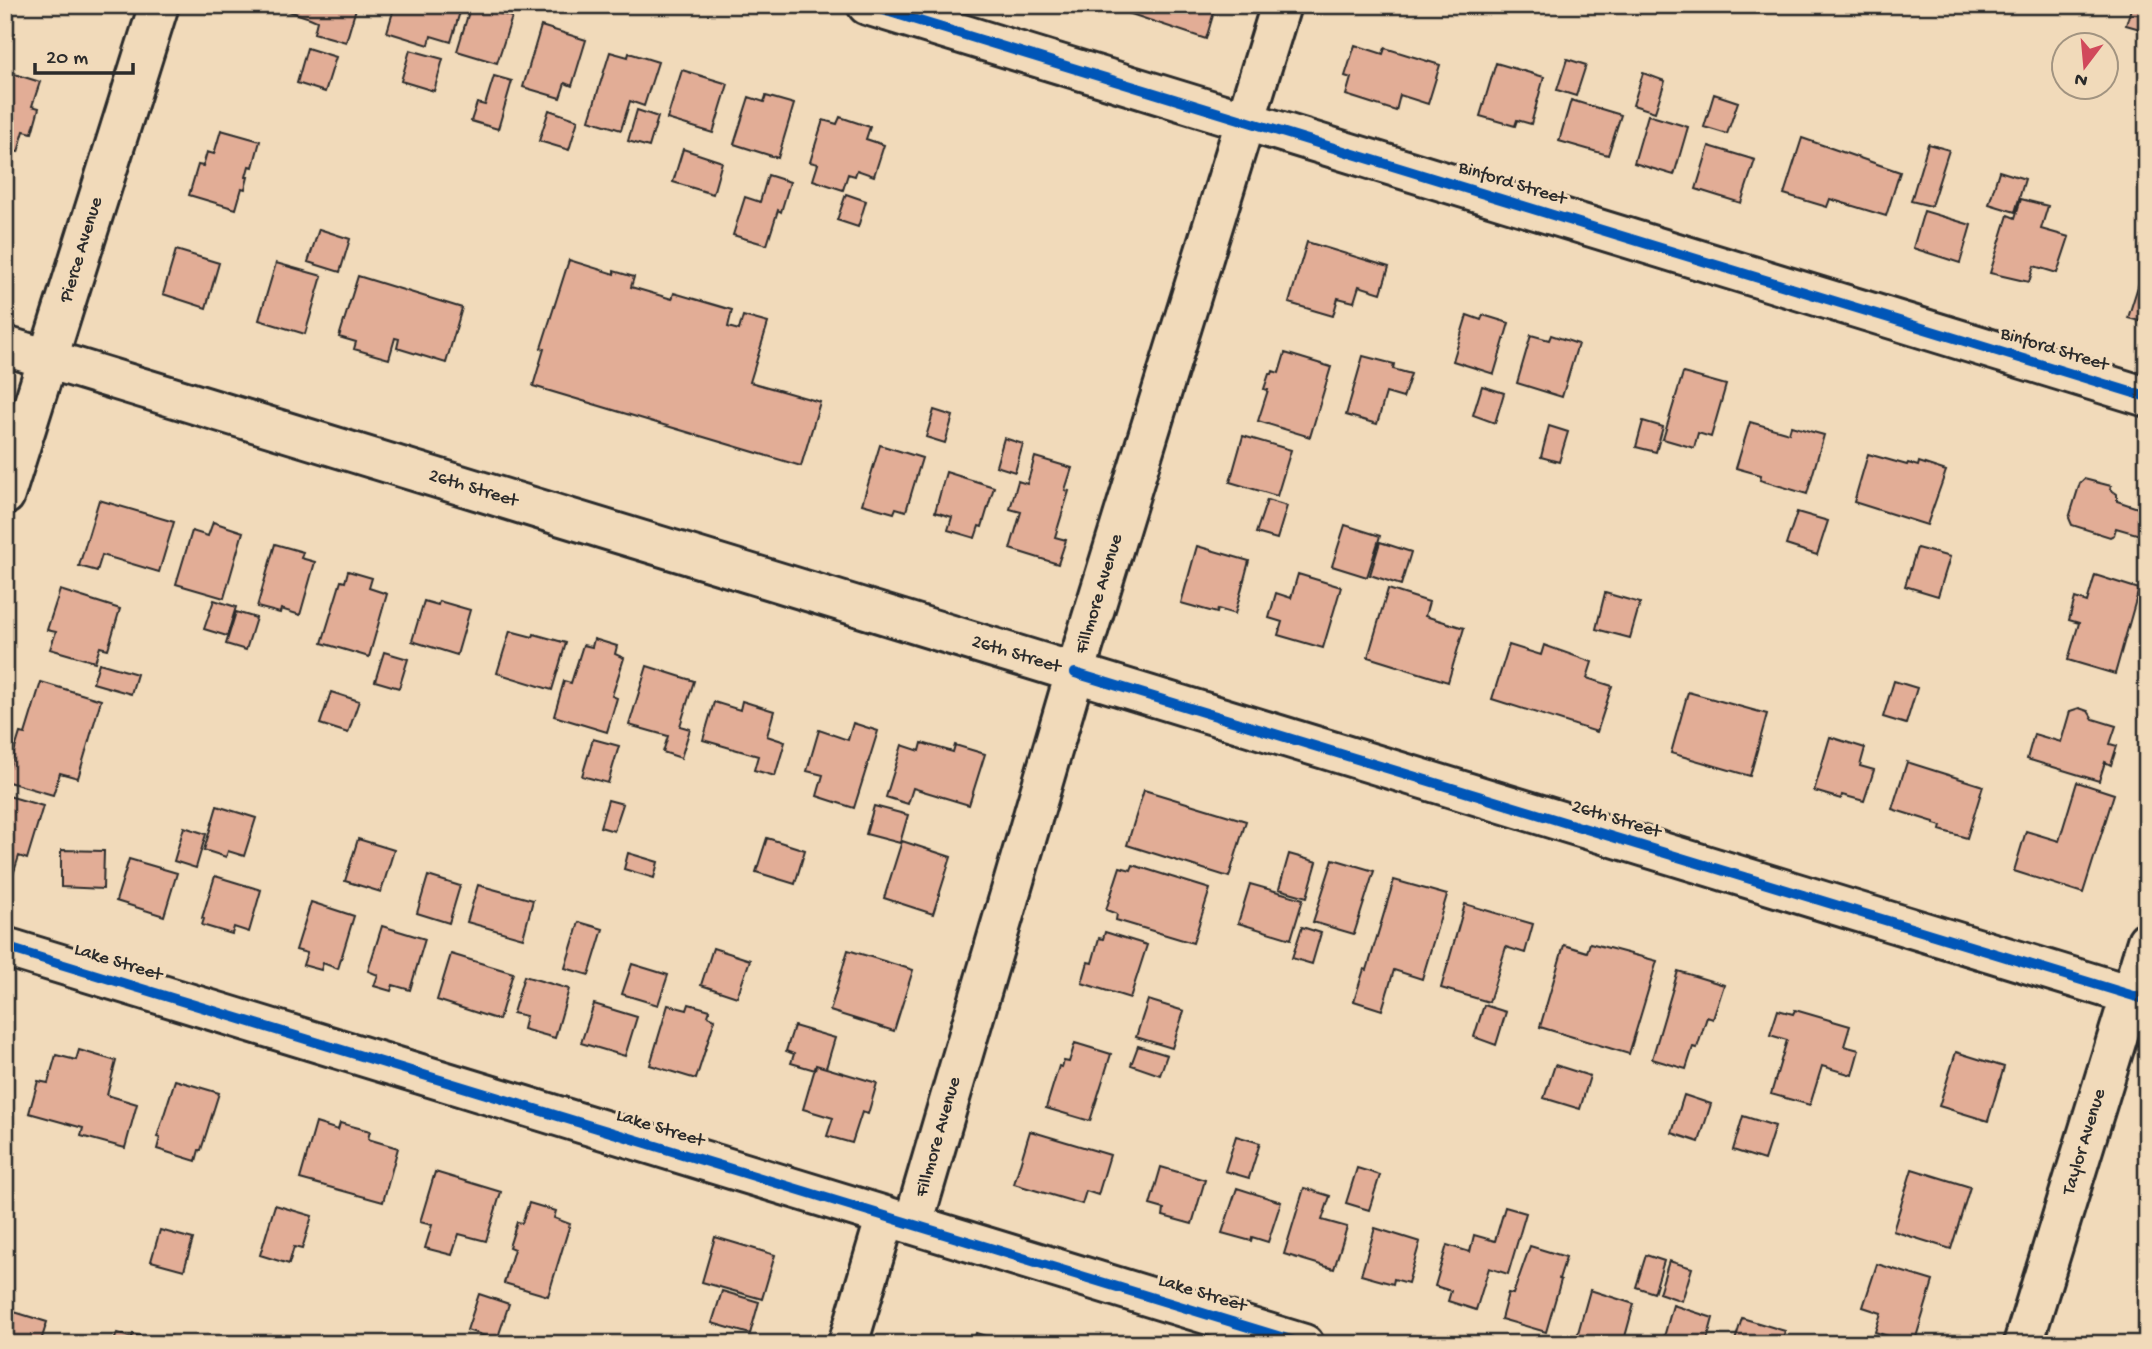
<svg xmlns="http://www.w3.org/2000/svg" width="2152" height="1349" viewBox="0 0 2152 1349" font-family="'Gochi Hand',sans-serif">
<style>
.building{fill:#e2ad96;stroke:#2b2b2b;stroke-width:2}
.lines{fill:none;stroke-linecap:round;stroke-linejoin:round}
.minor-casing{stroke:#2b2b2b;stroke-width:44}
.minor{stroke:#f1daba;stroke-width:38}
.cycleway-casing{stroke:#f1daba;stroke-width:15}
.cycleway{stroke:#0057b8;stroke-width:10}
.labels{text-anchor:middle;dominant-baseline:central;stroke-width:6;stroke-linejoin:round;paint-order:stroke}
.street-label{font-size:19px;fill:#2b2b2b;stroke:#f1daba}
</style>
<rect width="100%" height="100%" fill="#f1daba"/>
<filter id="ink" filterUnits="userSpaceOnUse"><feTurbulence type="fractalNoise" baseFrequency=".0143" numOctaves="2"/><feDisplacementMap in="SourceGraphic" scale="14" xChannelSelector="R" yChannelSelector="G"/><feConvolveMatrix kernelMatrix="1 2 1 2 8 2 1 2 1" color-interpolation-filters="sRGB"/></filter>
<g filter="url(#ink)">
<!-- building -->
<path class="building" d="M 270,5 L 357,5 L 346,42 L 314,33 L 317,21 L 310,18 Z
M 395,5 L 462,5 L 451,42 L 431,36 L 429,45 L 387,32 Z
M 471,5 L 512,17 L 497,63 L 457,51 Z
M 1104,5 L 1216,5 L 1206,39 Z
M 2132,5 L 2147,5 L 2147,31 L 2126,25 Z
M 541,26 L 586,40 L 572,86 L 565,83 L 560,98 L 523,87 Z
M 1355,45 L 1383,54 L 1385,48 L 1440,65 L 1428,104 L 1400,95 L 1396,111 L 1346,95 L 1351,78 L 1345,76 Z
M 307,48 L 336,57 L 325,92 L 297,83 Z
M 410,50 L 443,59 L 434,91 L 401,81 Z
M 610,52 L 628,57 L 629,53 L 658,62 L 644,106 L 630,101 L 621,130 L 589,120 Z
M 1567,59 L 1586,65 L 1576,96 L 1557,90 Z
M 1496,63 L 1544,77 L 1531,124 L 1517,120 L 1515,126 L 1480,116 Z
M 682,70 L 728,84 L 713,133 L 667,119 Z
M 5,71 L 40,82 L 32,106 L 39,108 L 32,133 L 24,131 L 18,152 L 5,148 Z
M 1643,73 L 1665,81 L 1655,112 L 1633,105 Z
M 494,76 L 512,81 L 498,129 L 471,121 L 477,103 L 485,105 Z
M 1714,94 L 1738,102 L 1727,134 L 1704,127 Z
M 766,96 L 794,104 L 778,158 L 734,144 L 749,97 L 764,102 Z
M 1571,100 L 1621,115 L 1608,155 L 1559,141 Z
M 549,110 L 578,120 L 569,150 L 539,141 Z
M 637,110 L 658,117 L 649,147 L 628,141 Z
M 1648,115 L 1688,127 L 1674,175 L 1634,163 Z
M 840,117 L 870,127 L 866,139 L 884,145 L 874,176 L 857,170 L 855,176 L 848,174 L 843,190 L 813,180 L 818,164 L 810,162 L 823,120 L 837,124 Z
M 221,130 L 260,141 L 253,167 L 249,166 L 246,177 L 248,177 L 245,189 L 242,188 L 236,209 L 189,195 L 198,165 L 203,166 L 207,152 L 214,154 Z
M 1802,138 L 1900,172 L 1886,216 L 1830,199 L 1827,207 L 1784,194 Z
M 1928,144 L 1949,150 L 1931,206 L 1911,201 Z
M 1709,146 L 1755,160 L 1741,203 L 1696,189 Z
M 683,149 L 722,162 L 713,194 L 673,182 Z
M 1999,171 L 2025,179 L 2015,212 L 1989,204 Z
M 768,175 L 790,182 L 781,212 L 778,210 L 767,245 L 733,235 L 745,197 L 760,202 Z
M 846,194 L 866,201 L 858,227 L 837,220 Z
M 2021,199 L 2048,206 L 2041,229 L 2069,237 L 2057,273 L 2034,266 L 2029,282 L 1990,273 L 2008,215 L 2015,218 Z
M 1924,211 L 1971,225 L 1960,263 L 1913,248 Z
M 319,229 L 350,239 L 340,272 L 308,262 Z
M 1307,242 L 1389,267 L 1381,293 L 1359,286 L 1354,302 L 1338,298 L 1333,316 L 1289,303 Z
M 176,250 L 219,263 L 206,308 L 163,294 Z
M 569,260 L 614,274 L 614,271 L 634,277 L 631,287 L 672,299 L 674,293 L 732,310 L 728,327 L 739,330 L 743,316 L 768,323 L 750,382 L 820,402 L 801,466 L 533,386 L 544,349 L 541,348 Z
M 276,263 L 322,276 L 305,334 L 259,320 Z
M 358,276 L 462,308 L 446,363 L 397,348 L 399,339 L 395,338 L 389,359 L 354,349 L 356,342 L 339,337 Z
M 2140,280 L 2147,282 L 2147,323 L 2128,318 Z
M 1467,315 L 1481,320 L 1483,315 L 1509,323 L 1494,374 L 1453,361 Z
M 1531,335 L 1549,340 L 1551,335 L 1578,344 L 1562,397 L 1517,383 Z
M 1285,353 L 1331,367 L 1310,437 L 1258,421 L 1268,390 L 1264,389 L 1269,374 L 1272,374 L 1273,371 L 1279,373 Z
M 1363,356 L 1394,364 L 1393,369 L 1411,374 L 1403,398 L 1386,393 L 1377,424 L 1346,415 Z
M 1683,373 L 1726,385 L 1711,437 L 1698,433 L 1694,448 L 1663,439 Z
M 1482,386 L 1504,393 L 1495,423 L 1473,415 Z
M 934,410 L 953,416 L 945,443 L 926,437 Z
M 1643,421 L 1663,427 L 1656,452 L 1636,447 Z
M 1750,422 L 1789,433 L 1791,426 L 1824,435 L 1807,494 L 1760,480 L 1761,475 L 1736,468 Z
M 1549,426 L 1568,432 L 1559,462 L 1541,457 Z
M 1243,436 L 1291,450 L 1277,496 L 1230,482 Z
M 1004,438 L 1023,444 L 1015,472 L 996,466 Z
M 880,445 L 922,458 L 906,511 L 896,508 L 894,513 L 862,504 Z
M 1868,454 L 1907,465 L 1908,463 L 1918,466 L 1919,462 L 1946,471 L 1927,525 L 1854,502 Z
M 1035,457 L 1072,468 L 1065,490 L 1069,491 L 1055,537 L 1066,540 L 1058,564 L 1010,549 L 1021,512 L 1010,509 L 1018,481 L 1027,484 Z
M 946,472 L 994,487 L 982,527 L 979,526 L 975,538 L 948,530 L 952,517 L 935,512 Z
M 2084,479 L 2111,486 L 2110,489 L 2117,494 L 2117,501 L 2147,511 L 2147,537 L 2116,528 L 2114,535 L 2110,537 L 2072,525 L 2069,518 L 2080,483 Z
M 99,500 L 174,522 L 159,572 L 102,555 L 97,571 L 79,566 Z
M 1267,500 L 1287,506 L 1277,539 L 1256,533 Z
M 1797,512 L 1828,521 L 1817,555 L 1786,545 Z
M 213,522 L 243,532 L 224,598 L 176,584 L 192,531 L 208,536 Z
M 1345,525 L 1380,536 L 1367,577 L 1332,566 Z
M 1380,542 L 1411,552 L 1401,585 L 1370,575 Z
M 275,544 L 303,552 L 301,558 L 315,562 L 300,615 L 281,609 L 280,613 L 257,607 Z
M 1197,546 L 1249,561 L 1235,614 L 1218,609 L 1217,613 L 1181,603 Z
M 1917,548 L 1950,557 L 1938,596 L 1905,586 Z
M 348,571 L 372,578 L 369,588 L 387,594 L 369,657 L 322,643 L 341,581 L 345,582 Z
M 1298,574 L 1341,587 L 1323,648 L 1278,635 L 1282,622 L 1269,618 L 1276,593 L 1291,598 Z
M 2095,575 L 2139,589 L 2115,674 L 2068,660 L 2079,623 L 2069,620 L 2075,598 L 2087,602 Z
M 1388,589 L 1429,602 L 1425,616 L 1464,628 L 1448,682 L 1368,657 Z
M 60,590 L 120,609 L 108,649 L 100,647 L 95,662 L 50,649 L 56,632 L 47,630 Z
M 1605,593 L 1640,603 L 1630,638 L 1596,629 Z
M 214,600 L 236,607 L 227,636 L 204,629 Z
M 424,601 L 438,605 L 439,601 L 470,610 L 457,655 L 412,641 Z
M 236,612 L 256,618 L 246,650 L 226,644 Z
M 510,631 L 533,637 L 534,634 L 566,643 L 552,690 L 497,673 Z
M 594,639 L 617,646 L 615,654 L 624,658 L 612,696 L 617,698 L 607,732 L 554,716 L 564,681 L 571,683 L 583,645 L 592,647 Z
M 1509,645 L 1541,655 L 1544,645 L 1592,662 L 1587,678 L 1612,686 L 1597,732 L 1492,699 Z
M 384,652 L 408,659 L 399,688 L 375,681 Z
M 99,663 L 137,674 L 131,694 L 93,683 Z
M 647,666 L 694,681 L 680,726 L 690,729 L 681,758 L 663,752 L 668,736 L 629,725 Z
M 1894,681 L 1917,688 L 1906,724 L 1883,717 Z
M 41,682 L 101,700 L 78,778 L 60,773 L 53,795 L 5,781 L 20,733 L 25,734 Z
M 331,692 L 359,701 L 348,733 L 320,724 Z
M 1688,692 L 1767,714 L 1750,776 L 1671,753 Z
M 742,701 L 774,711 L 767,736 L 785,742 L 775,776 L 754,770 L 758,756 L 703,740 L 714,702 L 740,710 Z
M 2079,708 L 2088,711 L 2093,719 L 2116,726 L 2110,744 L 2117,746 L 2111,765 L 2105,762 L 2099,781 L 2027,759 L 2034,734 L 2061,742 L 2070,711 Z
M 853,723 L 878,731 L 854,808 L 817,796 L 823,775 L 807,771 L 819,730 L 848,740 Z
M 1830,737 L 1865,748 L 1860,766 L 1874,770 L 1864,801 L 1842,795 L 1841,799 L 1814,791 Z
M 593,739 L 619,746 L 608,783 L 582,776 Z
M 922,743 L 953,752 L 955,745 L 985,754 L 969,805 L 913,788 L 908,804 L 886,797 L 902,745 L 920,751 Z
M 1907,762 L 1983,786 L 1967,838 L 1940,830 L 1941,826 L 1934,824 L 1934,822 L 1892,809 Z
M 2077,782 L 2114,794 L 2083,893 L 2014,871 L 2026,831 L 2059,841 Z
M 1144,790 L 1246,821 L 1229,877 L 1127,845 Z
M 5,795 L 43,806 L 27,859 L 19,856 L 11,881 L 5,880 Z
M 608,800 L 623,804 L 614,831 L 600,827 Z
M 217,806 L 256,818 L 244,856 L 228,851 L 226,857 L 204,850 Z
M 874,806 L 908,815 L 900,843 L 866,834 Z
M 184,827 L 206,834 L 196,868 L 174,861 Z
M 767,838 L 805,850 L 795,884 L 756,872 Z
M 358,839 L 394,850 L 381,892 L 345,881 Z
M 902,841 L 951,857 L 933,914 L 884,898 Z
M 61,850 L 104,851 L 103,889 L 61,887 Z
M 628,853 L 658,862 L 654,878 L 624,869 Z
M 1289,854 L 1317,862 L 1307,897 L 1279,889 Z
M 129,859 L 177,873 L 164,916 L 116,901 Z
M 1333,859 L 1374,871 L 1354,934 L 1313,922 Z
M 1133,865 L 1210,889 L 1193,943 L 1116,920 L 1117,914 L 1106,910 L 1120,867 L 1131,870 Z
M 215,876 L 261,890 L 249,932 L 234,927 L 232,934 L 202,925 L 204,919 L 202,918 Z
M 428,876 L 460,886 L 449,923 L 417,913 Z
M 1394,880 L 1447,895 L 1422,979 L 1394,970 L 1382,1010 L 1354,1001 L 1364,969 L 1367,970 Z
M 1250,884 L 1303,899 L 1291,939 L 1238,923 Z
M 478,885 L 533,900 L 523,938 L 467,922 Z
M 311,902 L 354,916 L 338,969 L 323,963 L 321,970 L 303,965 L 307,953 L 296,950 Z
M 1465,904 L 1533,924 L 1525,953 L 1506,947 L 1489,1002 L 1441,988 Z
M 579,922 L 603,929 L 589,975 L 565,968 Z
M 382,926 L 425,939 L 410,990 L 393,985 L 391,991 L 374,986 L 378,975 L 368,971 Z
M 1302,927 L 1321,933 L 1312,964 L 1292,958 Z
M 1105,932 L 1147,945 L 1130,998 L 1082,983 L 1088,962 L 1092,963 L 1099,938 L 1103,939 Z
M 1590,943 L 1657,961 L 1629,1054 L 1540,1027 L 1564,945 L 1587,952 Z
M 713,948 L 750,960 L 737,997 L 701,985 Z
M 848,950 L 913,970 L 894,1031 L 830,1011 Z
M 451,954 L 513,973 L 499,1020 L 437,1000 Z
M 632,964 L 668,975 L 658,1005 L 622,994 Z
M 1678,971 L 1724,985 L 1713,1019 L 1707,1017 L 1697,1048 L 1693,1047 L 1686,1069 L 1652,1059 Z
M 524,976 L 569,989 L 555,1038 L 523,1029 L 526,1016 L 513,1013 Z
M 1148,1000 L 1184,1011 L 1172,1048 L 1136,1037 Z
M 594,1004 L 637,1017 L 625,1056 L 581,1043 Z
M 689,1004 L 710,1010 L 708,1016 L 715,1019 L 696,1079 L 650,1065 L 668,1005 L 687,1010 Z
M 1484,1005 L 1506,1012 L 1496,1045 L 1474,1037 Z
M 1778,1010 L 1793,1014 L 1795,1010 L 1850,1026 L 1844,1046 L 1859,1050 L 1852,1075 L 1822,1066 L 1810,1105 L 1771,1094 L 1787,1040 L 1770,1035 Z
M 794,1026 L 835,1038 L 826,1068 L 816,1065 L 815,1070 L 791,1063 L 794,1054 L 786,1051 Z
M 1075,1043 L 1111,1054 L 1090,1121 L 1046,1108 L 1059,1066 L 1062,1067 L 1064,1061 L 1069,1062 Z
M 1138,1046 L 1167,1055 L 1160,1075 L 1131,1065 Z
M 79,1050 L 116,1061 L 107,1095 L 137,1104 L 125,1148 L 81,1136 L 83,1128 L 29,1113 L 38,1081 L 48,1083 L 56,1055 L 76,1060 Z
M 1956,1052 L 2004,1067 L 1988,1121 L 1939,1106 Z
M 816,1065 L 877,1083 L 868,1114 L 862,1112 L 852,1143 L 827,1136 L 833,1118 L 803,1109 Z
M 1555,1065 L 1590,1076 L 1580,1109 L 1544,1098 Z
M 175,1080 L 219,1093 L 201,1150 L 199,1150 L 196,1161 L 157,1149 L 160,1138 L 157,1137 Z
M 1684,1095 L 1711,1104 L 1699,1142 L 1672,1133 Z
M 1743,1116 L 1775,1126 L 1764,1160 L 1733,1150 Z
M 316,1123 L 338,1130 L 340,1123 L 370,1131 L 368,1139 L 398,1148 L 383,1202 L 300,1179 Z
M 1030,1131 L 1110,1155 L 1098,1195 L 1086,1191 L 1082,1204 L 1014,1184 Z
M 1236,1136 L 1260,1143 L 1249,1178 L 1225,1171 Z
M 1161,1167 L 1205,1180 L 1192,1224 L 1163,1216 L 1164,1209 L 1150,1205 Z
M 1357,1168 L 1380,1175 L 1369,1210 L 1346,1203 Z
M 1912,1169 L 1970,1187 L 1951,1249 L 1893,1231 Z
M 435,1172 L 501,1192 L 486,1241 L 459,1234 L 452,1255 L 425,1248 L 432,1225 L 420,1222 Z
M 1237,1188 L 1281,1202 L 1268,1242 L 1252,1237 L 1251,1241 L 1222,1233 Z
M 1304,1188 L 1330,1196 L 1322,1220 L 1347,1227 L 1334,1269 L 1284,1254 Z
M 529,1203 L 556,1211 L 554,1218 L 570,1224 L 548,1296 L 504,1283 L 514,1249 L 509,1247 L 517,1222 L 522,1223 Z
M 275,1205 L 312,1216 L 302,1249 L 294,1247 L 289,1264 L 260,1255 Z
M 1505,1207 L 1526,1213 L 1508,1274 L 1489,1268 L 1476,1310 L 1448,1301 L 1451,1291 L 1435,1286 L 1447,1245 L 1470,1252 L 1474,1235 L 1495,1241 Z
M 1375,1228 L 1420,1242 L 1408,1283 L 1394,1279 L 1393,1284 L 1361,1275 Z
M 160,1230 L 193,1239 L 184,1270 L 151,1261 Z
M 715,1237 L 775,1255 L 762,1299 L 702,1282 Z
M 1530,1246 L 1566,1257 L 1559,1279 L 1561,1280 L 1546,1332 L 1501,1319 L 1508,1293 L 1513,1294 Z
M 1646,1255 L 1664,1261 L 1654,1293 L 1636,1287 Z
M 1669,1261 L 1692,1268 L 1682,1301 L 1659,1293 Z
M 1877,1264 L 1933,1281 L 1914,1344 L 1875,1332 L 1881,1313 L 1863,1307 Z
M 1590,1290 L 1634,1304 L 1623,1344 L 1598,1339 L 1597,1344 L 1590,1344 L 1576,1340 Z
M 722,1291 L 759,1302 L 750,1334 L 712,1323 Z
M 479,1294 L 509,1304 L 497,1340 L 467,1330 Z
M 1673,1305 L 1713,1318 L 1706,1344 L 1662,1344 Z
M 11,1311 L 47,1322 L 40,1344 L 5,1342 L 5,1331 Z
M 1742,1318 L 1785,1331 L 1781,1344 L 1734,1344 Z
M 117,1333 L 132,1338 L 133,1334 L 156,1341 L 155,1344 L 113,1344 Z
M 976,1333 L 1011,1344 L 972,1344 Z"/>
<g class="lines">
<defs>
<path id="minor" d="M 867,5 L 2147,397
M 5,346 L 2147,1000
M 5,495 L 159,5
M 5,947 L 1304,1344
M 913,1224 L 1075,673 L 1281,5
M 848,1344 L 886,1216
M 2023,1344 L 2147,941"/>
</defs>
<!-- minor casing -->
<use href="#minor" class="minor-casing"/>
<!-- minor -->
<use href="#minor" class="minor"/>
<defs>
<path id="cycleway" d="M 867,5 L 2147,397
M 1075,673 L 2147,1000
M 5,947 L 1304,1344"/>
</defs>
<!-- cycleway casing -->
<use href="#cycleway" class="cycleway-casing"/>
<!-- cycleway -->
<use href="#cycleway" class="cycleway"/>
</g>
</g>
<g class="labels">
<!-- street labels -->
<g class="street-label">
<text transform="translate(1512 184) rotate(17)">Binford Street</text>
<text transform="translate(82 250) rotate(-73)">Pierce Avenue</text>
<text transform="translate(2054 350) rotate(17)">Binford Street</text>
<text transform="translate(473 489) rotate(17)">26th Street</text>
<text transform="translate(1100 594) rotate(-73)">Fillmore Avenue</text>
<text transform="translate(1016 655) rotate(17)">26th Street</text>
<text transform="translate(1616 820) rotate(17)">26th Street</text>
<text transform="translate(118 963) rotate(17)">Lake Street</text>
<text transform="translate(660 1129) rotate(17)">Lake Street</text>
<text transform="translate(939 1137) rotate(-74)">Fillmore Avenue</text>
<text transform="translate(2085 1142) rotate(-73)">Taylor Avenue</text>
<text transform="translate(1202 1294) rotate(17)">Lake Street</text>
</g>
</g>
<!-- margin -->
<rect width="2152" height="1349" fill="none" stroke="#f1daba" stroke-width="28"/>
<rect x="14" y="14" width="2124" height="1321" fill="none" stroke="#2b2b2b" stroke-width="2.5" filter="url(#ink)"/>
<!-- north arrow -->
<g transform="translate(2085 66) rotate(196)"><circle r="33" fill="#f1daba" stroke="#a29481" stroke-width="2"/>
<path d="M0-5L12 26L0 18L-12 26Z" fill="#d1495b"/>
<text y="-10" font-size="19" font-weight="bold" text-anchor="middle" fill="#2b2b2b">N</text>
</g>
<!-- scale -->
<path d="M35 63v10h98v-10" fill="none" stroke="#2b2b2b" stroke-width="3.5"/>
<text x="46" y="63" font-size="21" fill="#2b2b2b" stroke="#f1daba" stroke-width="5" paint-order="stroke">20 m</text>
</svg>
